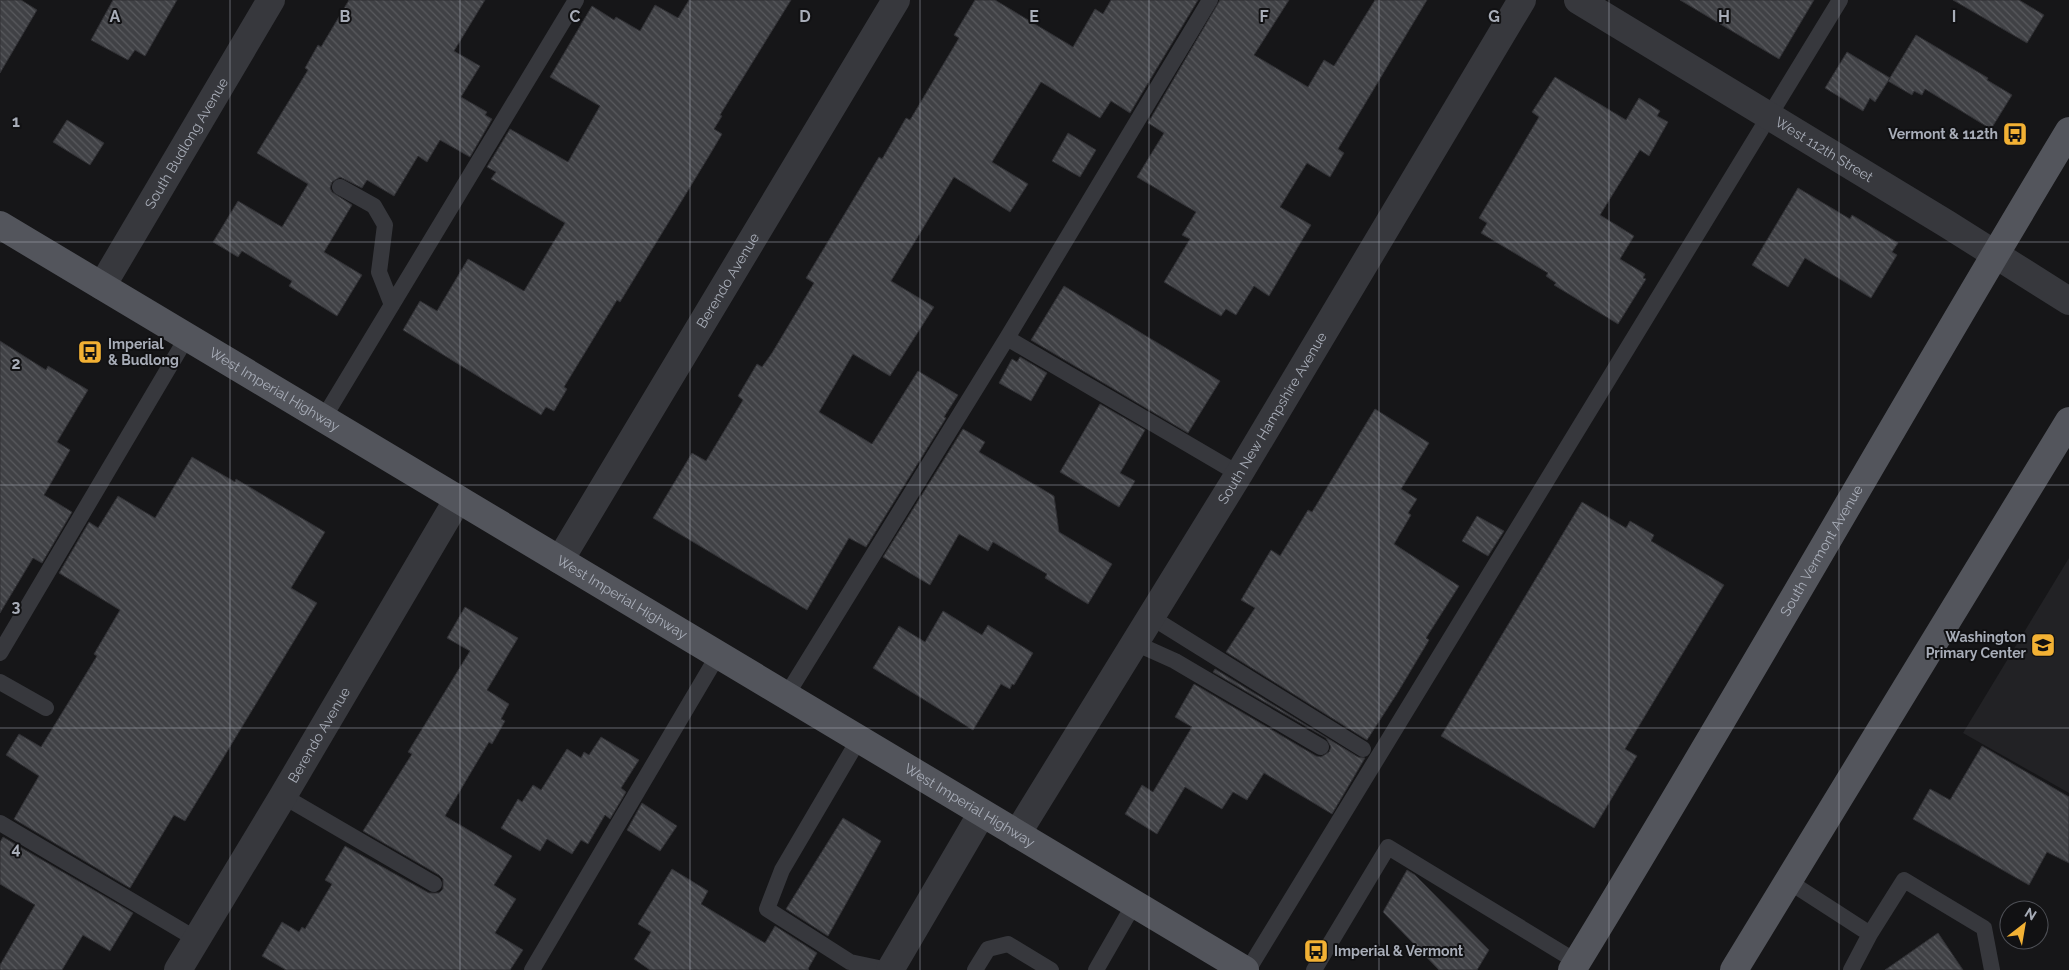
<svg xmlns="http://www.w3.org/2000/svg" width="2069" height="970" viewBox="0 0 2069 970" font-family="Raleway,sans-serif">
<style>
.built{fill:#222225}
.building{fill:url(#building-back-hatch);stroke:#303034}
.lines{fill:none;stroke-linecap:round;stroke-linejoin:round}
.lane{stroke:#37383d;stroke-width:16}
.street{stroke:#37383d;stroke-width:28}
.primary{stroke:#53555c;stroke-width:28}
.grid{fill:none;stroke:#a8adb8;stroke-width:1;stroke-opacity:0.55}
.labels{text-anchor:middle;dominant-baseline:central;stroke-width:4;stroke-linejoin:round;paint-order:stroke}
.poi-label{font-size:14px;font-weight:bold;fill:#a8adb8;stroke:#111113;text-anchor:end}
.street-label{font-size:14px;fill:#a8adb8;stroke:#111113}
.grid-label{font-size:16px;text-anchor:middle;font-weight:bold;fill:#a8adb8;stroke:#111113;stroke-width:4;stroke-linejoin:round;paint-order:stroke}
</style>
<defs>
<pattern id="building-back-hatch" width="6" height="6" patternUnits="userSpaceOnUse" patternTransform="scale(1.25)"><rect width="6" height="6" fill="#404145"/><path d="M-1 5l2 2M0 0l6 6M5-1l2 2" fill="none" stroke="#595a5e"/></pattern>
</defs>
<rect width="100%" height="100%" fill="#161618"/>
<!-- built -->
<path class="built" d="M 2069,558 L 2069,793 L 1963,733 Z"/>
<!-- building -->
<path class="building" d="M 0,0 L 21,0 L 37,10 L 0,73 Z
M 113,0 L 177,0 L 145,56 L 135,50 L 128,60 L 91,40 Z
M 349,0 L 485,0 L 454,51 L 480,66 L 461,97 L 487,112 L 485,115 L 492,119 L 470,157 L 440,140 L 427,162 L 418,156 L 394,196 L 367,180 L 362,188 L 340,177 L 332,182 L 330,188 L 332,192 L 352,205 L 324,252 L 362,275 L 337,316 L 289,286 L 292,281 L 242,251 L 238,257 L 213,242 L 238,201 L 282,227 L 308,184 L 257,153 L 308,70 L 305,68 L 318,45 L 321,47 Z
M 689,0 L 791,0 L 720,115 L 722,116 L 714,129 L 722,134 L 709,156 L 620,302 L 617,300 L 564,387 L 567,389 L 554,411 L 546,407 L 541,415 L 403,330 L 420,301 L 437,311 L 468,259 L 524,291 L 565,223 L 491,179 L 496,172 L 487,167 L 510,129 L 568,162 L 600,106 L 550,77 L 592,6 L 614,20 L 616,17 L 640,31 L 655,5 L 678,18 Z
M 975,0 L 995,0 L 1073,47 L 1095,9 L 1103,14 L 1111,0 L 1198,0 L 1130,113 L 1111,101 L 1100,118 L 1041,82 L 992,162 L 1028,184 L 1010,212 L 954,177 L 891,281 L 934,307 L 890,376 L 853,354 L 819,412 L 872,444 L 918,371 L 958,395 L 944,417 L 946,418 L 866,547 L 849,538 L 807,610 L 653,518 L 692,453 L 706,461 L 743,400 L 738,396 L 757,364 L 762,367 L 772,353 L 814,283 L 806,278 L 879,157 L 882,159 L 906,118 L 910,120 L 959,38 L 954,35 Z
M 1220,0 L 1289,0 L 1254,55 L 1308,87 L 1324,60 L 1334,66 L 1375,0 L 1427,0 L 1338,149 L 1344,153 L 1330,177 L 1307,163 L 1280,207 L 1311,225 L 1269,296 L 1254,286 L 1236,315 L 1226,309 L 1221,316 L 1164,282 L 1190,239 L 1182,235 L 1196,212 L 1137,177 L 1164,133 L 1148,123 Z
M 1680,0 L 1814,0 L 1779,59 Z
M 1953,0 L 2019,0 L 2044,15 L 2027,43 Z
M 1916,35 L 1988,78 L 1987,80 L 2012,95 L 1991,129 L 1925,89 L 1922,95 L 1914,91 L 1912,95 L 1888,81 Z
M 1847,52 L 1890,78 L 1875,102 L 1870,98 L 1863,111 L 1825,88 Z
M 1555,77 L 1626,120 L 1639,98 L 1660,111 L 1657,116 L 1668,122 L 1649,156 L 1640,150 L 1600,215 L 1634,236 L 1620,259 L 1645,274 L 1643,278 L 1646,279 L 1618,324 L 1554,285 L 1556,283 L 1546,276 L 1548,273 L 1481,233 L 1487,223 L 1479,218 L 1539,117 L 1532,112 Z
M 67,120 L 104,143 L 90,165 L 53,142 Z
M 1068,133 L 1096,150 L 1080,177 L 1052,161 Z
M 1798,188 L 1850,219 L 1852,215 L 1898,243 L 1892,252 L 1897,255 L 1871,298 L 1805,258 L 1788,287 L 1752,265 Z
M 1064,286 L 1220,381 L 1188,433 L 1031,340 Z
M 0,341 L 46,370 L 48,366 L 88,390 L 57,442 L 70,450 L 44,495 L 72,512 L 42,563 L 33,558 L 0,613 Z
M 1020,357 L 1047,373 L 1031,401 L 999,383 L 1012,359 L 1017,362 Z
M 1100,404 L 1145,430 L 1120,473 L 1135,481 L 1119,507 L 1060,472 Z
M 1375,409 L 1429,443 L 1401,489 L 1417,499 L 1408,513 L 1411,515 L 1394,544 L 1459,586 L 1426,638 L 1429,640 L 1398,692 L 1367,740 L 1226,652 L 1255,608 L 1241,600 L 1271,550 L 1280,556 L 1308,510 L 1312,512 Z
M 963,429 L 985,442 L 979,452 L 1054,496 L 1059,532 L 1112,564 L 1088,604 L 1045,578 L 1047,574 L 993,542 L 988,551 L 959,534 L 930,585 L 883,557 Z
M 192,457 L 235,482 L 236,479 L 325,532 L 291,588 L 317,603 L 185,821 L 174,815 L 130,888 L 14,819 L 39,776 L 6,755 L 19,734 L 41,747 L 97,656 L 94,654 L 120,610 L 59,573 L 89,522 L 98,528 L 118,496 L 155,518 Z
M 1582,502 L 1626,528 L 1630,521 L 1654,535 L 1651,541 L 1724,585 L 1625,749 L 1637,756 L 1594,828 L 1441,736 Z
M 1477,516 L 1504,531 L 1488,556 L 1462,541 Z
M 465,607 L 518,638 L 487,690 L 509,704 L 501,719 L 505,721 L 492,744 L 489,742 L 445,816 L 512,856 L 494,885 L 516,899 L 495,933 L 523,950 L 510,970 L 286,970 L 262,956 L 282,922 L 299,932 L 302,927 L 305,929 L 332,884 L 325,880 L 345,846 L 429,893 L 439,893 L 443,889 L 443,879 L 439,875 L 363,831 L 412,754 L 408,752 L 470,651 L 447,638 Z
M 943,611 L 982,635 L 988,625 L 1033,653 L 1014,685 L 1012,684 L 1010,689 L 1001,684 L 973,730 L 873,668 L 899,626 L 925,642 Z
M 1215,669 L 1358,757 L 1365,758 L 1332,814 L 1264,773 L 1247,800 L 1233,792 L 1222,809 L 1185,787 L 1157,834 L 1125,814 L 1142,785 L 1153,792 L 1192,727 L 1175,717 L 1194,684 L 1316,756 L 1321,757 L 1329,752 L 1331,747 L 1326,738 L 1213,672 Z
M 601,737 L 639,760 L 621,788 L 626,792 L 610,819 L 605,815 L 588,844 L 581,840 L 572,854 L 547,839 L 540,851 L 501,828 L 518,799 L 522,802 L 533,785 L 541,790 L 567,749 L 581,758 L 584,752 L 589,755 Z
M 1982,746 L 2069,797 L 2069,863 L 2047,852 L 2029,885 L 1913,819 L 1930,789 L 1950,800 Z
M 642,803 L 677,826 L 660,851 L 627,830 Z
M 843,818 L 881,841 L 828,936 L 786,909 Z
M 3,837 L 133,913 L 110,951 L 83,935 L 62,970 L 0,970 L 0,965 L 35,905 L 0,884 L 0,842 Z
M 672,869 L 708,891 L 701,904 L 765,943 L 775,926 L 817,953 L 808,969 L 809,970 L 650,970 L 634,959 L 651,932 L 638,924 Z
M 1407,870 L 1415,875 L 1489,950 L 1477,970 L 1439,970 L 1383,912 Z
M 1938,933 L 1963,970 L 1885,970 Z"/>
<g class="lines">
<!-- lane -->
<path class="lane" d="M 340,187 L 374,206 L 385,225 L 379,272 L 392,305
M 1007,338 L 1239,474
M 323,419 L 576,0
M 1151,617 L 1363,749
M 1135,643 L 1175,661 L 1321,747
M 0,653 L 187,337
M 0,682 L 46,708
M 786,696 L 1007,338 L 1210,0
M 859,739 L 782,870 L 767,909 L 850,962 L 888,970
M 283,796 L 434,884
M 0,823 L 196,939
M 1788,881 L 1870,934 L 1904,880 L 1984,928 L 1992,970
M 532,970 L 718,655
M 975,970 L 988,949 L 1008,944 L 1051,970
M 1096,970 L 1134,904
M 1248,970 L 1840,0
M 1314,970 L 1388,847 L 1577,962
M 1851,970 L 1870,934"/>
<!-- street -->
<g class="street">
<path id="s1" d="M 1578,0 L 1947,224 L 2069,301"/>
<path id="s2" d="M 102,286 L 271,0"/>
<path id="s3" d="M 560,560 L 896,0"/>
<path id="s4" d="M 1017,834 L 1239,474 L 1522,0"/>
<path id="s5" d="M 178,970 L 283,796 L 458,499"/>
<path d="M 890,970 L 982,813"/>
</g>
<!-- primary -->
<g class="primary">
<path id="s6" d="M 0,225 L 1245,970"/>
<path id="s7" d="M 1572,970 C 1742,693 1901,409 2069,131"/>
<path d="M 1734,970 L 2069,421"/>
</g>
</g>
<!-- grid -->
<path class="grid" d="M 230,0 L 230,970M 460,0 L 460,970M 690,0 L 690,970M 920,0 L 920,970M 1149,0 L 1149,970M 1379,0 L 1379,970M 1609,0 L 1609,970M 1839,0 L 1839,970M 0,242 L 2069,242M 0,485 L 2069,485M 0,728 L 2069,728"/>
<!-- icons -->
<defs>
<symbol id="bus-square" viewBox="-11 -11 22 22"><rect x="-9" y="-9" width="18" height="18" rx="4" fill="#f2b134" stroke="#111113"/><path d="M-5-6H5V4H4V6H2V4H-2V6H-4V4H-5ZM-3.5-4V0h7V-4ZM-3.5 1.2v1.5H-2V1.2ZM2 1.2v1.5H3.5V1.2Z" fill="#111"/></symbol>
<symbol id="school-square" viewBox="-11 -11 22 22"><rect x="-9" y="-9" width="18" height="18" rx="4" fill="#f2b134" stroke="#111113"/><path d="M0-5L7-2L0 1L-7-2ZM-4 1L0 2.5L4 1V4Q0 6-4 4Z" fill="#111"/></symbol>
</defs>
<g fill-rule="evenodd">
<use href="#bus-square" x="2001" y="120" width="28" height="28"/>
<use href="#bus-square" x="76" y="338" width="28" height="28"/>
<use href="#school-square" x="2029" y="631" width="28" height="28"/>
<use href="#bus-square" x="1302" y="937" width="28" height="28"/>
</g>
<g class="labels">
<!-- poi labels -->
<g class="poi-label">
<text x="1998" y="134">Vermont &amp; 112th</text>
<text x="108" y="344" text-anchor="start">Imperial<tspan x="108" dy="16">&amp; Budlong</tspan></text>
<text x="2026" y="637">Washington<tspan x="2026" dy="16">Primary Center</tspan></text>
<text x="1334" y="951" text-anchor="start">Imperial &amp; Vermont</text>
</g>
<!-- street labels -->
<g class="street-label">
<text stroke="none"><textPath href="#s2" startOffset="166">South Budlong Avenue</textPath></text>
<text stroke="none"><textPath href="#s1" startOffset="288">West 112th Street</textPath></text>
<text stroke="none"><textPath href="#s3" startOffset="326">Berendo Avenue</textPath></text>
<text stroke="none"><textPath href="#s6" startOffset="320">West Imperial Highway</textPath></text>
<text stroke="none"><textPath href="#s4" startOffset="488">South New Hampshire Avenue</textPath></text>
<text stroke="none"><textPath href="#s7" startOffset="488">South Vermont Avenue</textPath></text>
<text stroke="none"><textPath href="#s6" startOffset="725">West Imperial Highway</textPath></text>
<text stroke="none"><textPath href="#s5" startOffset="274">Berendo Avenue</textPath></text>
<text stroke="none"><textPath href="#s6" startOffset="1130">West Imperial Highway</textPath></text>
</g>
</g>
<g class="grid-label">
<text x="115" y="22">A</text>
<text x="345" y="22">B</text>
<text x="575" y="22">C</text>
<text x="805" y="22">D</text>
<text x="1034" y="22">E</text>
<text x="1264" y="22">F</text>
<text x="1494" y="22">G</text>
<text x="1724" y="22">H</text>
<text x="1954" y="22">I</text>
<text x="16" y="127">1</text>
<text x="16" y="369">2</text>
<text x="16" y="612">3</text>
<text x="16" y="854">4</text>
</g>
<!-- north arrow -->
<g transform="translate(2024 925) rotate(31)"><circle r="24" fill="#111113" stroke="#4d4f55"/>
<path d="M0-4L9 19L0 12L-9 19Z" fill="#f2b134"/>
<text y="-8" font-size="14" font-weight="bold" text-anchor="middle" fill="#a8adb8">N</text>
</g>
</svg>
